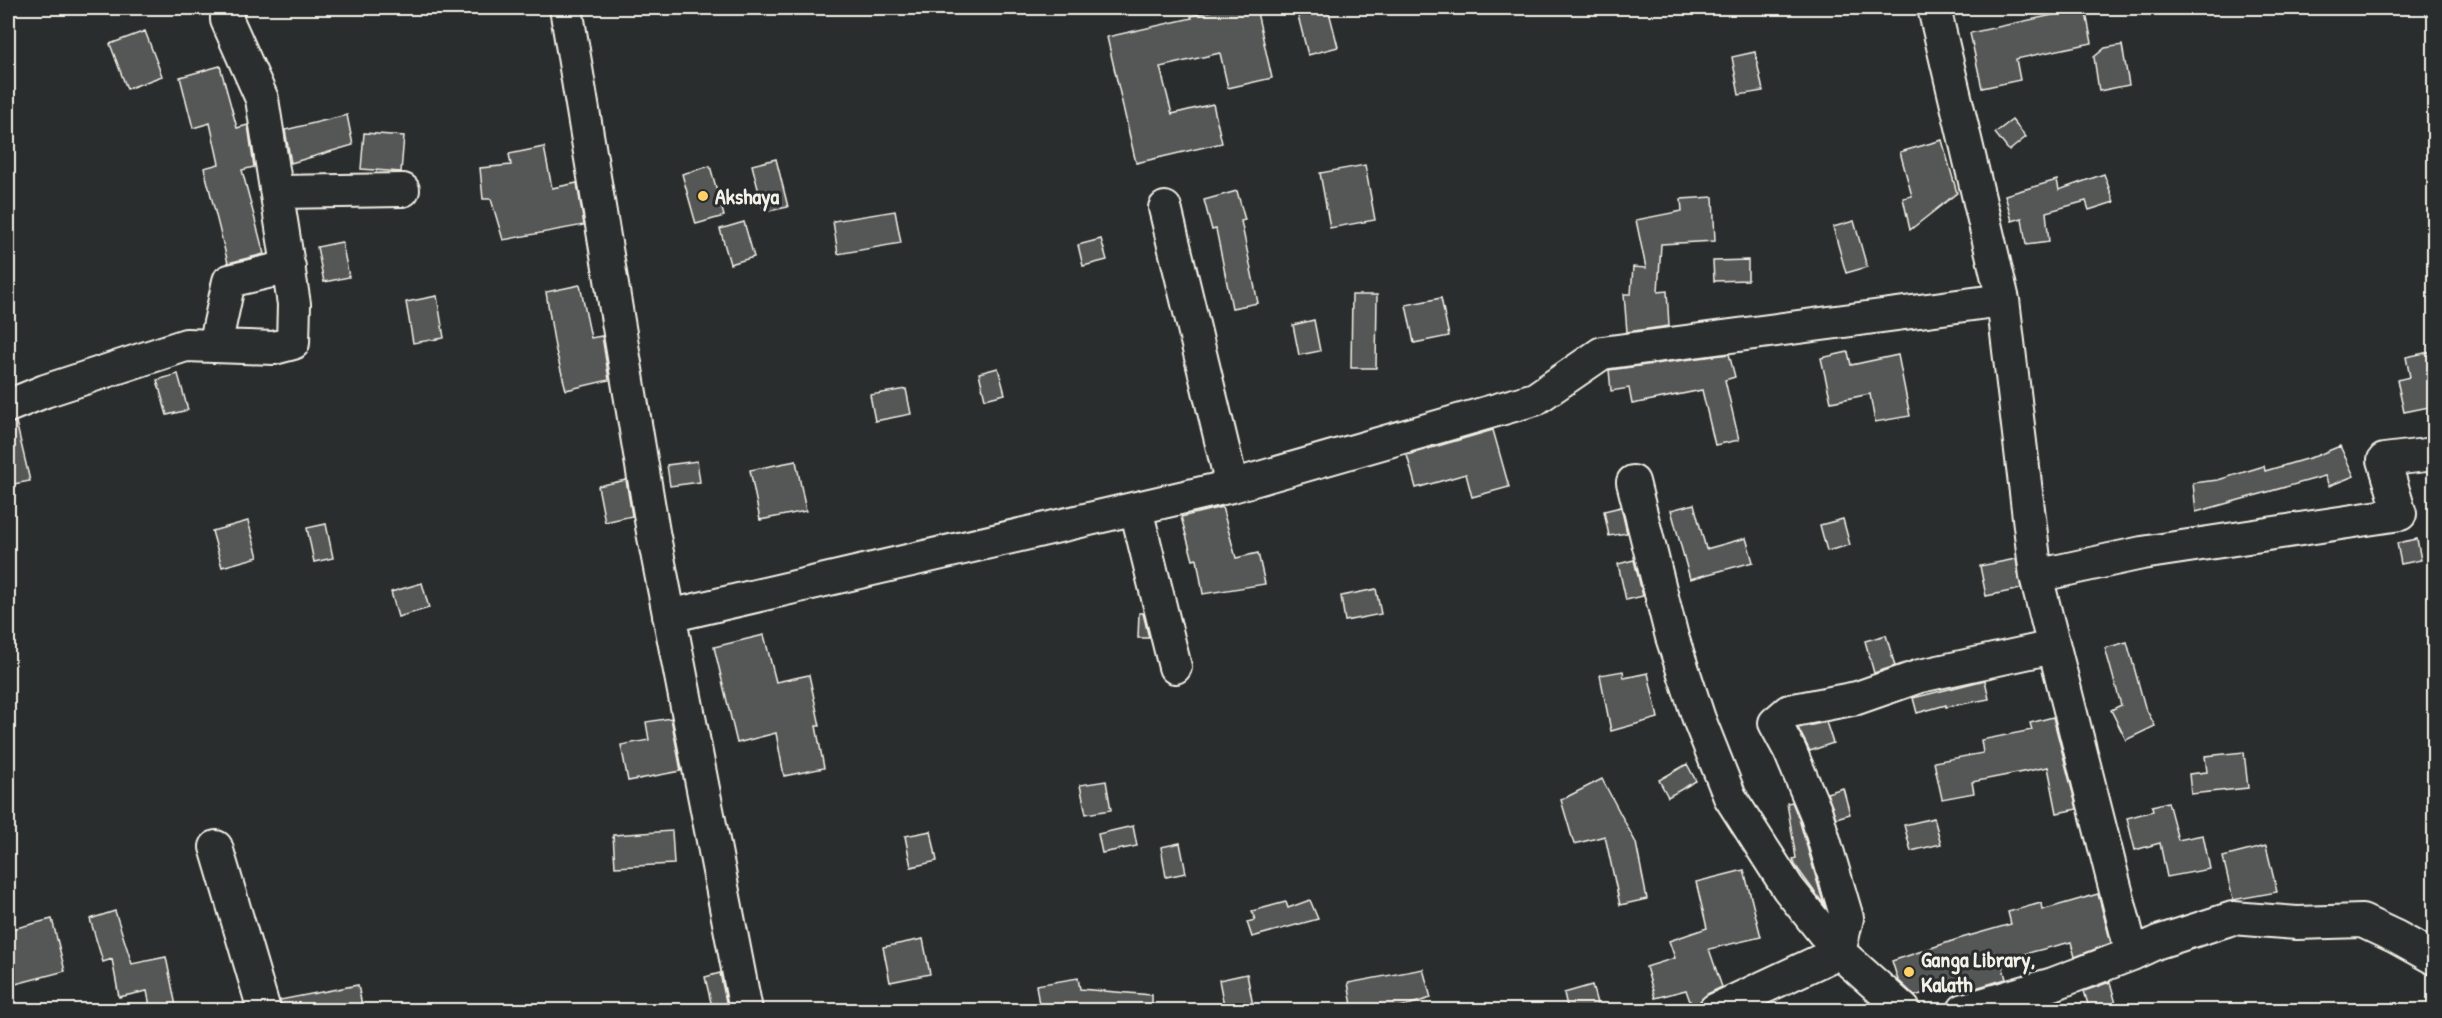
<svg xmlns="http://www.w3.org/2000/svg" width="2442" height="1018" viewBox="0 0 2442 1018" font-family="'Patrick Hand',sans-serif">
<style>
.building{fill:#555756;stroke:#f4f1e8;stroke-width:1.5}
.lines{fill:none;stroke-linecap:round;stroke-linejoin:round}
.minor-casing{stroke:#f4f1e8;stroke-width:36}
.minor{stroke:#2a2d2e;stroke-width:32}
.poi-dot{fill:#ffd166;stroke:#2a2d2e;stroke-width:2}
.labels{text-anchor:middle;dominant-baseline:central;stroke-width:6;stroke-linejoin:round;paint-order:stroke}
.poi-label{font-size:22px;font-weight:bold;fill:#f4f1e8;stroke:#2a2d2e;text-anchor:start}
</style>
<rect width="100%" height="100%" fill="#2a2d2e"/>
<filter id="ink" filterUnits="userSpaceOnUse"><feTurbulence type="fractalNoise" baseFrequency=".0167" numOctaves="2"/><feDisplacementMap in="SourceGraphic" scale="12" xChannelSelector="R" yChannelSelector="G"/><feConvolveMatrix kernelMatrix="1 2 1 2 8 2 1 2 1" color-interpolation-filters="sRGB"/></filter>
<g filter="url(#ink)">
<!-- building -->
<path class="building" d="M 1210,8 L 1256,8 L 1272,78 L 1228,88 L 1220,53 L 1160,67 L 1172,114 L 1213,104 L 1222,143 L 1136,163 L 1107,37 L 1192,18 L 1191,16 L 1211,11 Z
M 1296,8 L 1328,8 L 1338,47 L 1308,55 Z
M 2085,8 L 2092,43 L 2016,59 L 2020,80 L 1982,88 L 1970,33 Z
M 145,31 L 162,76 L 127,89 L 110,44 Z
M 2122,45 L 2129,85 L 2099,91 L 2094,57 L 2105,48 Z
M 1755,52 L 1763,91 L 1739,95 L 1732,57 Z
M 220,66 L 237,128 L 248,125 L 254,167 L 242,170 L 264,254 L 228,263 L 204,168 L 219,164 L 210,123 L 193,128 L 180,77 Z
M 347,115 L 353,145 L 291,163 L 285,130 Z
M 2012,120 L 2026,137 L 2009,151 L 1995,133 Z
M 364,133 L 404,136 L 401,172 L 361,169 Z
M 1942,140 L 1957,193 L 1910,230 L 1903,198 L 1912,196 L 1900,152 Z
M 544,147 L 552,188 L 577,183 L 584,225 L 503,240 L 491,199 L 483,199 L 480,168 L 511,165 L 509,154 Z
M 776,159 L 788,207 L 764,212 L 752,165 Z
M 1365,165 L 1375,220 L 1330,228 L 1320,173 Z
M 710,166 L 724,216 L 696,224 L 682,174 Z
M 2104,174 L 2114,202 L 2089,210 L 2086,201 L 2046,212 L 2049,242 L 2026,245 L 2022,218 L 2012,221 L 2005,195 L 2057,180 L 2059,190 Z
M 1237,191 L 1245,220 L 1241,221 L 1258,303 L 1232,308 L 1216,229 L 1212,230 L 1204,200 Z
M 1713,197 L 1715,241 L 1661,244 L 1658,292 L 1667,291 L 1669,326 L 1627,332 L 1624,294 L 1631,294 L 1633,267 L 1646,268 L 1636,220 L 1682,211 L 1681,199 Z
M 895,211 L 901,243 L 838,254 L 833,221 Z
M 1854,221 L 1867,267 L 1846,273 L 1833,227 Z
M 744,222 L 754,257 L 730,264 L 720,229 Z
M 1101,239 L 1107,260 L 1083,266 L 1078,245 Z
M 342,242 L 349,277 L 324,282 L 317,247 Z
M 1748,260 L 1748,280 L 1714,281 L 1713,261 Z
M 580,285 L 591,338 L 602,336 L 609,380 L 566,390 L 555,347 L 546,292 Z
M 1352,295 L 1377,295 L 1376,368 L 1351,368 Z
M 437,296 L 444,338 L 413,343 L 406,302 Z
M 1441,298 L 1449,336 L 1414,343 L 1406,305 Z
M 1314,320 L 1320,351 L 1299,355 L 1293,325 Z
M 2434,351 L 2434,406 L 2404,412 L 2397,380 L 2410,377 L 2406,357 Z
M 1848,352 L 1851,365 L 1898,355 L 1910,416 L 1875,422 L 1870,394 L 1831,402 L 1821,358 Z
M 1729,354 L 1735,377 L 1725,380 L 1739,440 L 1715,445 L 1702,390 L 1632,404 L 1629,388 L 1611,391 L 1609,370 Z
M 998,368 L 1005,394 L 985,399 L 979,373 Z
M 178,374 L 188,410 L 167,415 L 157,380 Z
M 906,389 L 911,414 L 875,421 L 870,395 Z
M 16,422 L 30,481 L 8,485 L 8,424 Z
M 1493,430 L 1509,487 L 1472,497 L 1466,474 L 1416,488 L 1407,455 Z
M 2340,446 L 2354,476 L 2329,486 L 2325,476 L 2196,512 L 2193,483 L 2218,480 L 2264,466 L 2265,471 L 2316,456 Z
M 697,461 L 700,482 L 670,486 L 667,465 Z
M 796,461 L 806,511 L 760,520 L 750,470 Z
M 626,480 L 632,516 L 605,522 L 598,486 Z
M 1694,504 L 1706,549 L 1746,538 L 1753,562 L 1690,579 L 1671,510 Z
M 1222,507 L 1236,558 L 1258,553 L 1265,584 L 1203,594 L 1197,559 L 1193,560 L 1181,517 Z
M 1621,507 L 1627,533 L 1609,536 L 1604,511 Z
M 1843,519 L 1850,545 L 1827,551 L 1820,525 Z
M 248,521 L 258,557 L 222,567 L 212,531 Z
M 326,524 L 333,558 L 314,562 L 307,528 Z
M 2417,539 L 2421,560 L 2401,564 L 2397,543 Z
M 2016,559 L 2021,589 L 1986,596 L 1980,566 Z
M 1634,560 L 1643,596 L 1626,600 L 1618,564 Z
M 422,583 L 429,608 L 398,617 L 391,592 Z
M 1376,589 L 1381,614 L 1345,621 L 1341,596 Z
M 1139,613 L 1143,613 L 1149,638 L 1138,638 Z
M 764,635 L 776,682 L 809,675 L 820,726 L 816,726 L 824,768 L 784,776 L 776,733 L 737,743 L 714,647 Z
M 1886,635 L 1895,666 L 1874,673 L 1865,641 Z
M 2127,642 L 2145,707 L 2155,726 L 2126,740 L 2111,710 L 2121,705 L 2105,648 Z
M 1623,671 L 1624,678 L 1648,673 L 1658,718 L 1611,731 L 1600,675 Z
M 1985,680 L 1989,699 L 1946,707 L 1946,705 L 1917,713 L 1913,698 Z
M 2053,717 L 2077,809 L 2057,813 L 2048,767 L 1972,782 L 1974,793 L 1942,799 L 1934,762 L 1983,753 L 1981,740 L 2032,730 L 2030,723 Z
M 671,718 L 681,771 L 628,781 L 621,745 L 649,740 L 646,722 Z
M 1826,722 L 1833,743 L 1810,751 L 1798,728 Z
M 2244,752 L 2248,788 L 2191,794 L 2189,774 L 2207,772 L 2205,756 Z
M 1687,764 L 1696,781 L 1668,797 L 1659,780 Z
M 1602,779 L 1636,843 L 1647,899 L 1620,905 L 1605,836 L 1574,844 L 1561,800 Z
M 1106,781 L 1111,810 L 1086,814 L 1080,785 Z
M 1843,788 L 1850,814 L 1836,818 L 1827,793 Z
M 1792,802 L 1799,819 L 1824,905 L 1795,865 L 1793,859 L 1796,858 L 1787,803 Z
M 2168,802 L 2178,840 L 2203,835 L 2210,869 L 2167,877 L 2160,843 L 2135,850 L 2127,818 L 2153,811 L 2152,806 Z
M 1934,818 L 1941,844 L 1911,851 L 1904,825 Z
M 1133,826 L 1137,846 L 1102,853 L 1098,834 Z
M 672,831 L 674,864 L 615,867 L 613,835 Z
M 931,831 L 937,861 L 911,867 L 905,836 Z
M 1180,843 L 1186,873 L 1166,877 L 1161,847 Z
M 2266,846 L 2277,892 L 2233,900 L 2223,857 Z
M 1744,870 L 1761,937 L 1709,949 L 1722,987 L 1707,994 L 1698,1004 L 1692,1007 L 1686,990 L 1655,998 L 1646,967 L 1675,958 L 1669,941 L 1707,928 L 1696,882 Z
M 2098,894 L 2111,943 L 2075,957 L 2071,942 L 2001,960 L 2006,979 L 1972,989 L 1969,979 L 1915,996 L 1898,980 L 1892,961 L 1958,939 L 2011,924 L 2008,912 L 2041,903 L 2042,910 Z
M 1310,900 L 1318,919 L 1252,937 L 1247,922 L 1255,920 L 1252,911 L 1286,902 L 1288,908 Z
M 115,911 L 132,964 L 166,957 L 177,1011 L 151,1011 L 147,991 L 119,997 L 112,959 L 103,962 L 90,919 Z
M 52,919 L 65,971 L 8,986 L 8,930 Z
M 923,939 L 930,974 L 890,982 L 883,947 Z
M 1423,969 L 1431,998 L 1388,1011 L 1353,1011 L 1348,983 Z
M 720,973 L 728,1011 L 713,1011 L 705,977 Z
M 1247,974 L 1254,1011 L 1225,1011 L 1219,980 Z
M 1078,978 L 1080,989 L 1152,995 L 1152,1011 L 1040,1011 L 1036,985 Z
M 2110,982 L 2118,1011 L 2090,1011 L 2084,991 Z
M 358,985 L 363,1011 L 281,1011 L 280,1000 Z
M 1592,985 L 1599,1011 L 1568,1011 L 1564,993 Z"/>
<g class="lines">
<defs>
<path id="minor" d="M 566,8 L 653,532 L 746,1010
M 1934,8 L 2003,300 L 2036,576 L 2132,954
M 278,192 L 403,190
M 1165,208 L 1232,486
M 215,346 L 229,281 L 289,267
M 8,406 L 45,391 L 186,345 L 274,348 L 293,343 L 294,304 L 262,99 L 227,20 L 227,8
M 1633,482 L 1672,637 L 1699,719 L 1730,797 L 1788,888 L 1839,952 L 1904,1010
M 1136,509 L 1175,667
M 2036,576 L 2142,553 L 2400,514 L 2384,460 L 2434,454
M 669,616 L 1232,486 L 1535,399 L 1602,353 L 2003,300
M 216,847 L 264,1010
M 1715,1010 L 1839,952 L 1847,918 L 1816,813 L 1790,751 L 1775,723 L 1789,711 L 1857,698 L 1920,676 L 2053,647
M 1964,1010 L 2053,984 L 2132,954 L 2158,942 L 2233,918 L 2297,923 L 2362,921 L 2396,937 L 2434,958"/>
</defs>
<!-- minor casing -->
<use href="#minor" class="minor-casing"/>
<!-- minor -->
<use href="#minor" class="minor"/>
</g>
</g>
<!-- markers -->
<g class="poi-dot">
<circle cx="703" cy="196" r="6"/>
<circle cx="1909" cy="972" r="6"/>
</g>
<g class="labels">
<!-- poi labels -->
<g class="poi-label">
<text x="715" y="196">Akshaya</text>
<text x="1921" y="959">Ganga Library,<tspan x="1921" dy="25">Kalath</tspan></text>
</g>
</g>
<!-- margin -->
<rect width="2442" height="1018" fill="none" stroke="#2a2d2e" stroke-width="30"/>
<rect x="15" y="15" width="2412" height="988" fill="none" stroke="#f4f1e8" stroke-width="2" filter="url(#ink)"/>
</svg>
